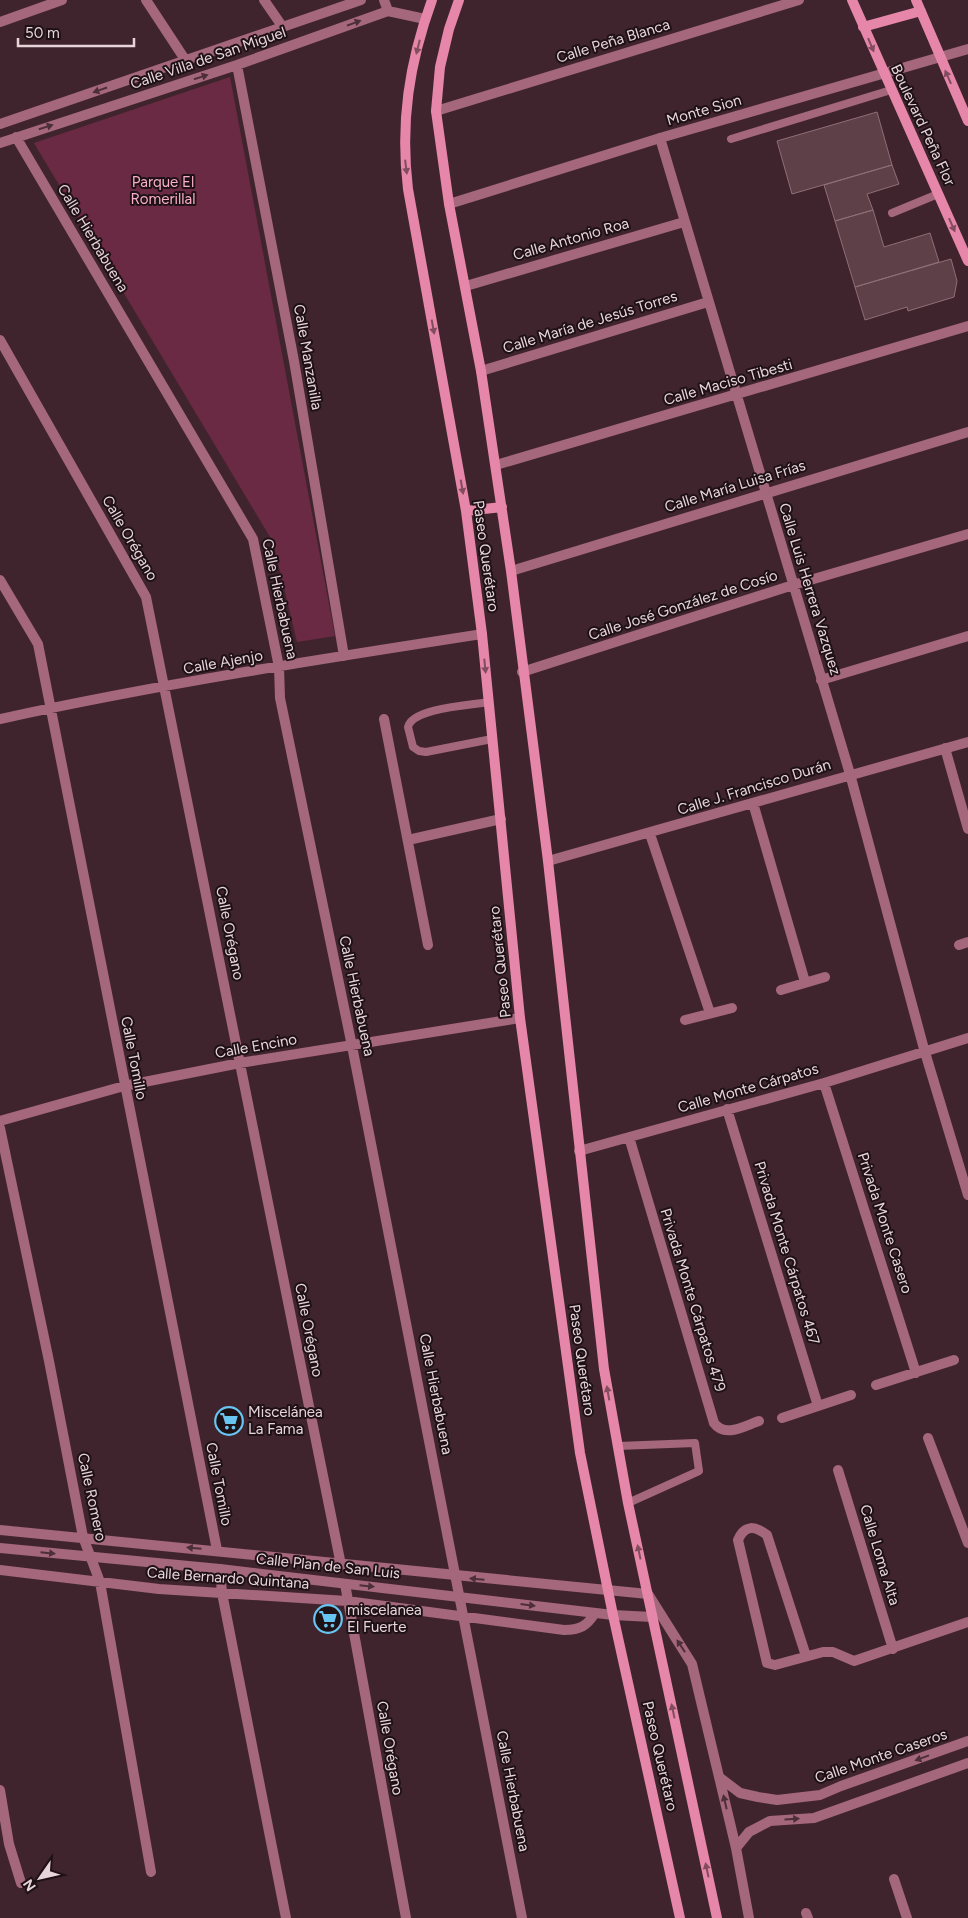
<svg xmlns="http://www.w3.org/2000/svg" width="968" height="1918" viewBox="0 0 968 1918" font-family="Figtree,sans-serif">
<style>
.green{fill:#6b2a43}
.building{fill:#5e4049;stroke:#906e78}
.lines{fill:none;stroke-linecap:round;stroke-linejoin:round}
.service{stroke:#a4677b;stroke-width:8}
.minor{stroke:#a4677b;stroke-width:10}
.tertiary{stroke:#a4677b;stroke-width:10}
.secondary{stroke:#e686a8;stroke-width:10}
.oneway{fill:#4d2f39}
.oneway2{fill:#824c5f}
.labels{text-anchor:middle;dominant-baseline:central;stroke-width:4;stroke-linejoin:round;paint-order:stroke}
.street-label{font-size:15px;fill:#e8d5db;stroke:#1e1116}
.park-label{font-size:15px;fill:#f9afc7;stroke:#1e1116}
.poi-label{font-size:15px;fill:#e8d5db;stroke:#1e1116;text-anchor:start}
</style>
<rect width="100%" height="100%" fill="#40242d"/>
<!-- green -->
<path class="green" d="M 230,77 L 335,636 L 297,642 L 273,542 L 34,143 Z"/>
<!-- building -->
<path class="building" d="M 877,112 L 892,165 L 792,194 L 777,141 Z
M 892,165 L 899,184 L 867,194 L 873,210 L 835,221 L 824,185 Z
M 873,210 L 884,247 L 930,233 L 939,262 L 855,287 L 835,221 Z
M 951,259 L 957,281 L 954,297 L 908,311 L 907,307 L 865,320 L 855,287 Z"/>
<g class="lines">
<!-- service -->
<path class="service" d="M 731,139 L 891,90
M 892,213 L 938,194
M 489,702 C 471,705 412,708 408,727 L 413,747 L 419,751 L 426,752 L 492,739
M 618,1446 L 695,1443 L 699,1471 L 628,1503"/>
<!-- minor -->
<path class="minor" d="M 146,0 L 186,61
M 264,0 L 282,26
M 384,0 L 388,11
M 0,22 L 62,0
M 237,65 L 294,361 L 344,656
M 436,111 L 799,0
M 0,124 L 361,0
M 16,137 L 253,539 L 279,667 L 280,698 L 352,1046 L 522,1918
M 660,138 L 850,774 L 924,1049 L 968,1195
M 0,143 L 237,65 L 388,11 L 425,19
M 466,286 L 684,222
M 0,340 L 146,597 L 341,1565
M 481,371 L 708,302
M 496,465 L 968,326
M 511,571 L 968,432
M 0,580 L 38,644 L 217,1550
M 522,672 L 793,585 L 968,534
M 821,680 L 968,636
M 0,719 C 159,684 321,659 482,634
M 384,719 L 428,945
M 945,748 L 968,829
M 753,803 L 805,982
M 650,834 L 710,1013
M 408,840 L 501,819
M 548,861 L 968,742
M 959,945 L 968,942
M 781,990 L 825,977
M 685,1020 L 732,1008
M 824,1083 L 916,1373
M 727,1109 L 818,1406
M 0,1121 L 124,1086 L 240,1063 L 520,1018
M 0,1128 L 49,1361 L 83,1537 L 100,1582 L 151,1872
M 629,1137 L 714,1423 C 725,1438 744,1426 759,1421
M 579,1151 L 824,1083 L 968,1038
M 876,1385 L 954,1360
M 782,1418 L 851,1395
M 928,1438 L 968,1543
M 838,1470 L 893,1649
M 220,1569 L 222,1593 L 286,1918
M 0,1570 L 159,1589 L 347,1601 L 564,1630 C 580,1630 587,1626 595,1613
M 345,1584 L 406,1918
M 806,1656 L 767,1535 C 755,1526 745,1524 738,1540 L 767,1663 L 775,1665 L 823,1652 L 833,1652 L 854,1661 L 968,1622
M 0,1790 L 9,1844 L 21,1883
M 894,1879 L 907,1918
M 806,1913 L 808,1918"/>
<!-- tertiary -->
<path class="tertiary" d="M 449,204 L 660,138 L 968,49
M 0,1530 L 648,1594 L 692,1664 L 736,1848 L 749,1918
M 0,1548 L 220,1569 L 613,1615 L 652,1617
M 719,1777 L 740,1793 L 758,1797 L 777,1800 L 820,1795 L 841,1786 L 968,1741
M 736,1848 L 749,1832 L 770,1821 L 814,1818 L 968,1763"/>
<!-- secondary -->
<path class="secondary" d="M 432,0 C 409,63 400,123 408,189 L 466,511 L 482,634 L 520,1018 L 580,1453 L 613,1615 L 680,1918
M 459,0 L 449,29 L 440,67 L 436,111 L 449,204 L 481,371 L 511,571 L 548,861 L 604,1369 L 628,1503 L 717,1918
M 852,0 L 968,261
M 916,0 L 968,121
M 863,27 L 921,11
M 466,511 L 502,507"/>
</g>
<!-- one-way arrows -->
<defs><path id="oneway-solid" d="M-6-.8H1V-3.2L6.5 0L1 3.2V.8H-6Z" transform="scale(1.25)"/></defs>
<g class="oneway">
<use href="#oneway-solid" transform="translate(354 23) rotate(-20)"/>
<use href="#oneway-solid" transform="translate(201 77) rotate(-18)"/>
<use href="#oneway-solid" transform="translate(100 90) rotate(161)"/>
<use href="#oneway-solid" transform="translate(46 127) rotate(-18)"/>
<use href="#oneway-solid" transform="translate(194 1548) rotate(-175)"/>
<use href="#oneway-solid" transform="translate(48 1553) rotate(6)"/>
<use href="#oneway-solid" transform="translate(477 1579) rotate(-175)"/>
<use href="#oneway-solid" transform="translate(367 1586) rotate(6)"/>
<use href="#oneway-solid" transform="translate(528 1605) rotate(7)"/>
<use href="#oneway-solid" transform="translate(681 1646) rotate(-123)"/>
<use href="#oneway-solid" transform="translate(922 1758) rotate(160)"/>
<use href="#oneway-solid" transform="translate(725 1802) rotate(-103)"/>
<use href="#oneway-solid" transform="translate(792 1819) rotate(-4)"/>
</g>
<g class="oneway2">
<use href="#oneway-solid" transform="translate(871 45) rotate(67)"/>
<use href="#oneway-solid" transform="translate(418 47) rotate(104)"/>
<use href="#oneway-solid" transform="translate(948 77) rotate(-114)"/>
<use href="#oneway-solid" transform="translate(406 167) rotate(83)"/>
<use href="#oneway-solid" transform="translate(952 225) rotate(66)"/>
<use href="#oneway-solid" transform="translate(433 327) rotate(80)"/>
<use href="#oneway-solid" transform="translate(462 487) rotate(80)"/>
<use href="#oneway-solid" transform="translate(485 666) rotate(84)"/>
<use href="#oneway-solid" transform="translate(608 1393) rotate(-100)"/>
<use href="#oneway-solid" transform="translate(639 1552) rotate(-102)"/>
<use href="#oneway-solid" transform="translate(673 1711) rotate(-102)"/>
<use href="#oneway-solid" transform="translate(707 1870) rotate(-102)"/>
</g>
<!-- icons -->
<defs>
<symbol id="supermarket-ring" viewBox="-11 -11 22 22"><circle r="9.5" fill="#1e1116" stroke="#68c4f0" stroke-width="1.5"/><path d="M-6-5.5h2.5l.6 2H6L4.5 2H-2.5L-4.4-4H-6ZM-1.5 3.2a1.3 1.3 0 1 0 .1 0ZM3 3.2a1.3 1.3 0 1 0 .1 0Z" fill="#68c4f0"/></symbol>
</defs>
<g fill-rule="evenodd">
<use href="#supermarket-ring" x="213" y="1405" width="32" height="32"/>
<use href="#supermarket-ring" x="312" y="1603" width="32" height="32"/>
</g>
<g class="labels">
<!-- street labels -->
<g class="street-label">
<text transform="translate(613 41) rotate(-17)">Calle Peña Blanca</text>
<text transform="translate(208 58) rotate(-19)">Calle Villa de San Miguel</text>
<text transform="translate(704 110) rotate(-16)">Monte Sion</text>
<text transform="translate(923 125) rotate(65)">Boulevard Peña Flor</text>
<text transform="translate(93 238) rotate(59)">Calle Hierbabuena</text>
<text transform="translate(571 239) rotate(-16)">Calle Antonio Roa</text>
<text transform="translate(590 322) rotate(-17)">Calle María de Jesús Torres</text>
<text transform="translate(308 357) rotate(80)">Calle Manzanilla</text>
<text transform="translate(728 382) rotate(-16)">Calle Maciso Tibesti</text>
<text transform="translate(735 486) rotate(-17)">Calle María Luisa Frías</text>
<text transform="translate(130 538) rotate(60)">Calle Orégano</text>
<text transform="translate(486 556) rotate(82)">Paseo Querétaro</text>
<text transform="translate(810 589) rotate(73)">Calle Luis Herrera Vazquez</text>
<text transform="translate(280 599) rotate(78)">Calle Hierbabuena</text>
<text transform="translate(683 605) rotate(-18)">Calle José González de Cosío</text>
<text transform="translate(223 662) rotate(-10)">Calle Ajenjo</text>
<text transform="translate(754 787) rotate(-17)">Calle J. Francisco Durán</text>
<text transform="translate(230 933) rotate(79)">Calle Orégano</text>
<text transform="translate(500 962) rotate(-96)">Paseo Querétaro</text>
<text transform="translate(357 996) rotate(78)">Calle Hierbabuena</text>
<text transform="translate(256 1046) rotate(-10)">Calle Encino</text>
<text transform="translate(134 1058) rotate(79)">Calle Tomillo</text>
<text transform="translate(748 1088) rotate(-16)">Calle Monte Cárpatos</text>
<text transform="translate(885 1223) rotate(72)">Privada Monte Casero</text>
<text transform="translate(787 1253) rotate(73)">Privada Monte Cárpatos 467</text>
<text transform="translate(693 1300) rotate(73)">Privada Monte Cárpatos 479</text>
<text transform="translate(309 1330) rotate(79)">Calle Orégano</text>
<text transform="translate(582 1360) rotate(82)">Paseo Querétaro</text>
<text transform="translate(436 1394) rotate(79)">Calle Hierbabuena</text>
<text transform="translate(219 1484) rotate(79)">Calle Tomillo</text>
<text transform="translate(92 1497) rotate(78)">Calle Romero</text>
<text transform="translate(880 1555) rotate(73)">Calle Loma Alta</text>
<text transform="translate(328 1566) rotate(6)">Calle Plan de San Luis</text>
<text transform="translate(228 1578) rotate(4)">Calle Bernardo Quintana</text>
<text transform="translate(390 1748) rotate(80)">Calle Orégano</text>
<text transform="translate(660 1756) rotate(77)">Paseo Querétaro</text>
<text transform="translate(881 1756) rotate(-19)">Calle Monte Caseros</text>
<text transform="translate(513 1791) rotate(79)">Calle Hierbabuena</text>
</g>
<!-- park labels -->
<g class="park-label">
<text x="163" y="182">Parque El<tspan x="163" dy="17">Romerillal</tspan></text>
</g>
<!-- poi labels -->
<g class="poi-label">
<text x="248" y="1412">Miscelánea<tspan x="248" dy="17">La Fama</tspan></text>
<text x="347" y="1610">miscelanea<tspan x="347" dy="17">El Fuerte</tspan></text>
</g>
</g>
<!-- north arrow -->
<g transform="translate(40 1878) rotate(236)" stroke="#1e1116" stroke-width="4" paint-order="stroke">
<path d="M0-4L9 19L0 12L-9 19Z" fill="#e8d5db"/>
<text y="-8" font-size="14" font-weight="bold" text-anchor="middle" fill="#e8d5db">N</text>
</g>
<!-- scale -->
<path d="M18 38v8h116v-8" fill="none" stroke="#e8d5db" stroke-width="2.5"/>
<text x="25" y="38" font-size="15" fill="#e8d5db" stroke="#1e1116" stroke-width="4" paint-order="stroke">50 m</text>
</svg>
